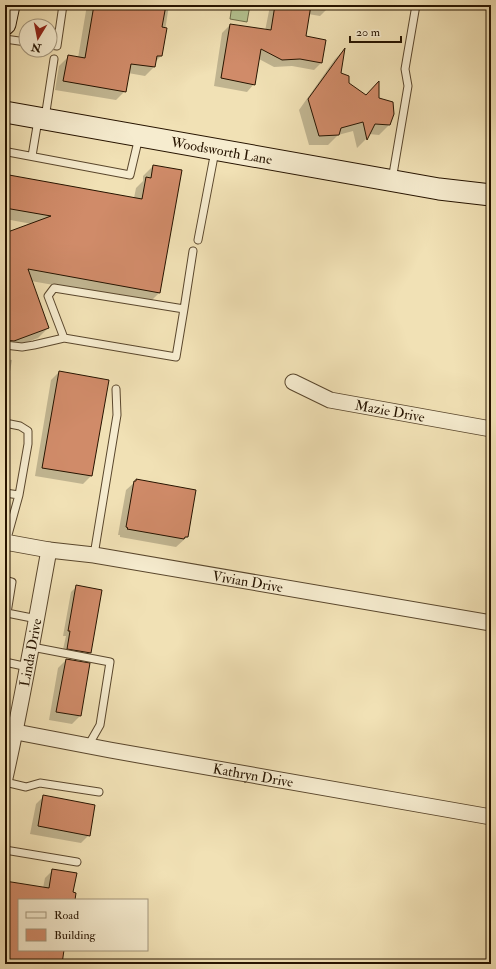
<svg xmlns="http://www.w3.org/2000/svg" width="496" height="969" viewBox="0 0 496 969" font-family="'IM FELL Double Pica',serif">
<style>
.green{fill:#b4c491;stroke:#6e6c48}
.shadow{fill:#0003}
.building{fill:#d08b69;stroke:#271400}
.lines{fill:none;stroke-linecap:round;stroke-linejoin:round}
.lane-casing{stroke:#5a472d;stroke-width:9}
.street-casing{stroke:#5a472d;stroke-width:17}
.secondary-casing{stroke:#271400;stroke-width:23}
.lane{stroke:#f6eccf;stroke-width:7}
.street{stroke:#f6eccf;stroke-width:15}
.secondary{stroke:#f6eccf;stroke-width:21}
.labels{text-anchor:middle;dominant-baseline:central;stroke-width:3;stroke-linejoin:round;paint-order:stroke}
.street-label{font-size:14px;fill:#271400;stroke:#f6eccf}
</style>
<rect width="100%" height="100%" fill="#f1e1b5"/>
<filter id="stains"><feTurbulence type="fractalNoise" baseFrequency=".005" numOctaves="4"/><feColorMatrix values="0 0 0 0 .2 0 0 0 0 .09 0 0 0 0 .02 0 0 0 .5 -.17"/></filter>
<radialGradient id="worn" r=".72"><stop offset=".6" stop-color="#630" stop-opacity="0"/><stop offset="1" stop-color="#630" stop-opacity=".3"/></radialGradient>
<!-- green -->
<path class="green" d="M 232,5 L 250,5 L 247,22 L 230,19 Z"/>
<!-- shadow -->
<path class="shadow" d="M 87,5 L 169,5 L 161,56 L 155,62 L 154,67 L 145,76 L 128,73 L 125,91 L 116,100 L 55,90 L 59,66 L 68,57 L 78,58 Z
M 262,5 L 328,5 L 327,9 L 320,16 L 308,14 L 305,37 L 321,63 L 314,70 L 292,66 L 274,67 L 259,59 L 254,84 L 247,92 L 214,86 L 222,33 L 230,25 L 265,31 L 270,6 Z
M 343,51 L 340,74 L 348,84 L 366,96 L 378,99 L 389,125 L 379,135 L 369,134 L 366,139 L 357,148 L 353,131 L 338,135 L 328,145 L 309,145 L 299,110 L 335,59 Z
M 153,166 L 160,292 L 150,302 L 31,281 L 48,328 L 38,338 L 5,350 L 5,234 L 32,224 L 5,219 L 5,181 L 10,176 L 134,198 L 136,188 L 143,181 L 143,176 Z
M 5,359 L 12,360 L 5,401 Z
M 59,372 L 91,476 L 83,484 L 35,476 L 51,380 Z
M 5,429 L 9,430 L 5,452 Z
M 136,481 L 187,537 L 176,547 L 120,537 L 120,535 L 118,535 L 126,490 Z
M 77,586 L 90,653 L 85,658 L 62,654 L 66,636 L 63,636 L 71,592 Z
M 66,660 L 80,716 L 72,724 L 49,720 L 58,668 Z
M 44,796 L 89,835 L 81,843 L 30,834 L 36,804 Z
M 53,870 L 71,900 L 19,900 L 19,950 L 63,950 L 61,964 L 5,964 L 5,882 L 43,888 L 45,878 Z"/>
<!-- building -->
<path class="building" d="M 94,5 L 166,5 L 162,27 L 167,28 L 162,56 L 157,56 L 155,67 L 131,64 L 126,92 L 63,81 L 68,55 L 85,58 Z
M 275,5 L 311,5 L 306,36 L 326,40 L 322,63 L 300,59 L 282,60 L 261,49 L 255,85 L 221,78 L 230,24 L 271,30 Z
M 345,48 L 341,73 L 349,76 L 349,83 L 366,95 L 379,81 L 379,98 L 393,102 L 394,114 L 390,125 L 375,124 L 367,140 L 363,122 L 341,128 L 339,135 L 319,136 L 308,99 Z
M 153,165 L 182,170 L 160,293 L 28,269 L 49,328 L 14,341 L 5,340 L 5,233 L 51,216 L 5,208 L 5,200 L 9,175 L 142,199 L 146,177 L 151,178 Z
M 59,371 L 109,380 L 92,476 L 42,468 Z
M 136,479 L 196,490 L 188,537 L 185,537 L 184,539 L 127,529 L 128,528 L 126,527 L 134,481 L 136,481 Z
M 76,585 L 102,590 L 91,653 L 67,649 L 70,631 L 68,631 Z
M 66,659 L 90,663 L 81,716 L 56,712 Z
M 43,795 L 95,805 L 90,836 L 38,826 Z
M 52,869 L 77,873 L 73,892 L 76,893 L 75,900 L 19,900 L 19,950 L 64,950 L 62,964 L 5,964 L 5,881 L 49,888 Z"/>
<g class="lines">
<defs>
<path id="lane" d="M 5,39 L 26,42
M 50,45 L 57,46 L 63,5
M 45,118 L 54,59
M 8,152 L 130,175 L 139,137
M 32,156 L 38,120
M 392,180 L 408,86 L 405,69 L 416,5
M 198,240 L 215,151
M 184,309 L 193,251
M 5,345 L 22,347 L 34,345 L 64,338 L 176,357 L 184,309 L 54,288 L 48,296 L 64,338
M 5,423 L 20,426 L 28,431 L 28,444 L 19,495 L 6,542
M 5,493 L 19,495
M 94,555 L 117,415 L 116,389
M 5,580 L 12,582 L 7,613 L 37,619
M 32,647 L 110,662 L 100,725 L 88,746
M 5,662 L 28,667
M 5,782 L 26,787 L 40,783 L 99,792
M 5,850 L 77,862"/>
<g id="street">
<path id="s1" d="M 293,382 L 330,400 L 491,429"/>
<path id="s2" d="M 5,542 L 49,550 L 94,555 L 491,623"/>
<path id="s3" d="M 16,732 L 110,750 L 491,817"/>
<path id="s4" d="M 5,778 C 22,703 35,626 49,550"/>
</g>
<g id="secondary">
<path d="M 5,24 L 9,5"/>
<path id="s5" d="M 5,112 L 439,189 L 491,195"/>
</g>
</defs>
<!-- lane casing -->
<use href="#lane" class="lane-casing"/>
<!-- street casing -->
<use href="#street" class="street-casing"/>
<!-- secondary casing -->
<use href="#secondary" class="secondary-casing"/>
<!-- lane -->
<use href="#lane" class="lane"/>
<!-- street -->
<use href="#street" class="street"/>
<!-- secondary -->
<use href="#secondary" class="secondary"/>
</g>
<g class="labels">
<!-- street labels -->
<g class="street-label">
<text stroke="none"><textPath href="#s5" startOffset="220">Woodsworth Lane</textPath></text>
<text stroke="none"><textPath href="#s1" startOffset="102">Mazie Drive</textPath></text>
<text stroke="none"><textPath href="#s2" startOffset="246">Vivian Drive</textPath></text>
<text stroke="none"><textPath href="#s4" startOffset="128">Linda Drive</textPath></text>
<text stroke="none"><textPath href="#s3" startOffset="241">Kathryn Drive</textPath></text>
</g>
</g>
<!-- margin -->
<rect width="496" height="969" fill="none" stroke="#f1e1b5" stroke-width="20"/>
<rect x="6" y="6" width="484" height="957" fill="none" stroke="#271400" stroke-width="2"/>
<rect x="10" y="10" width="476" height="949" fill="none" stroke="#271400"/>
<!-- legend -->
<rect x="18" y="899" width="130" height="52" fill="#f6eccf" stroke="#a3967c"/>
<rect x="26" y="912" width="20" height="6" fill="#f6eccf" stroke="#a3967c"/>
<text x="54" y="919" font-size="12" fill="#271400">Road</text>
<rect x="26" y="929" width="20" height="12" fill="#d08b69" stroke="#a3967c"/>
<text x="54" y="939" font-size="12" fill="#271400">Building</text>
<!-- north arrow -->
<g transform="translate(38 38) rotate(190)"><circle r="19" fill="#f6eccf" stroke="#a3967c"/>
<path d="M0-3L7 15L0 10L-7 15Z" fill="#8f2418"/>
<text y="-6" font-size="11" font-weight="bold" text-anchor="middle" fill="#271400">N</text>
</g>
<!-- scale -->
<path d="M350 36v6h51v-6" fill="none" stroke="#271400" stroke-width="2"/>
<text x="356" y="36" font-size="12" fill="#271400" stroke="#f6eccf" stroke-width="3" paint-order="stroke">20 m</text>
<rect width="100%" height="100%" filter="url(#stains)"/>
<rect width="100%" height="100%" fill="url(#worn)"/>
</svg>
